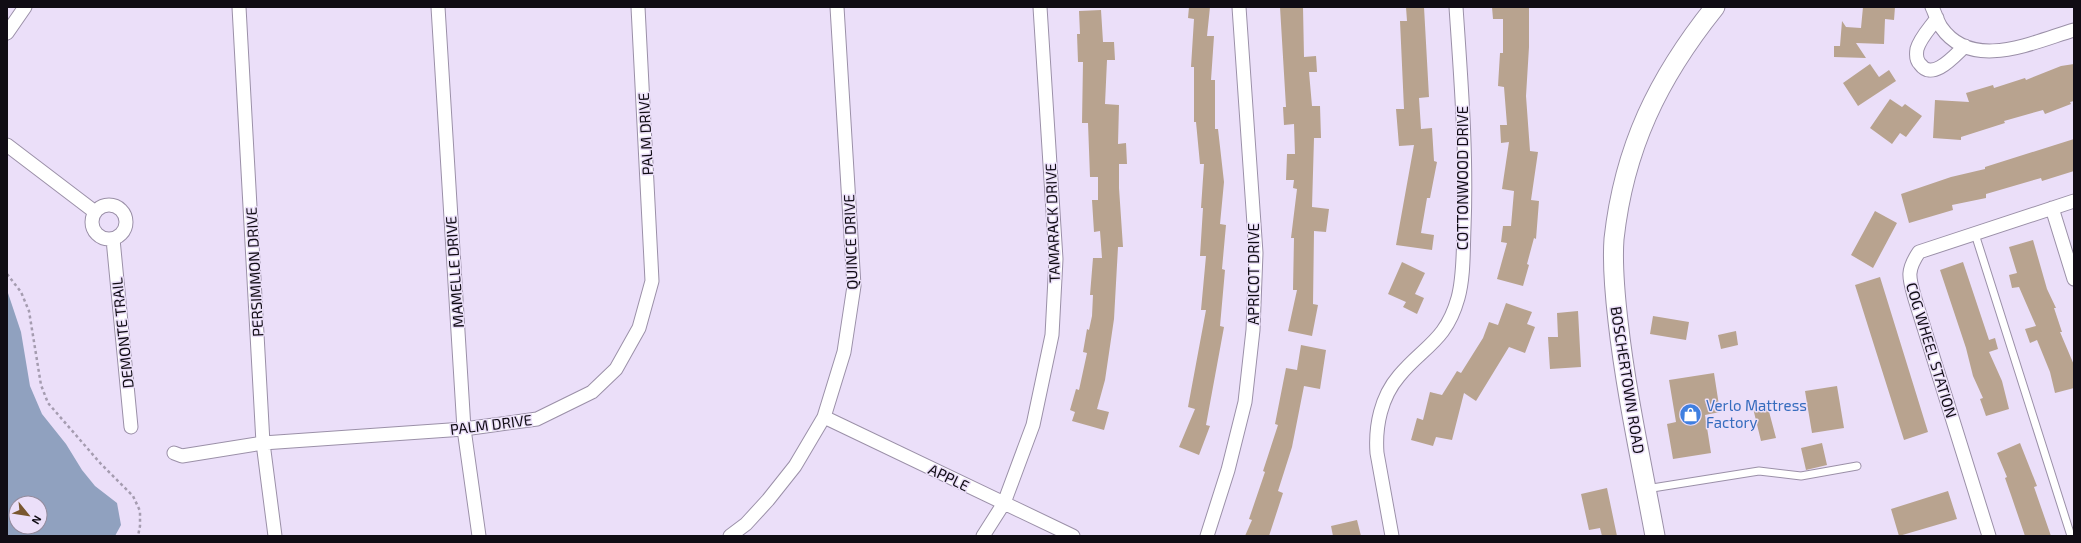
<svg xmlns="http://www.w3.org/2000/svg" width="2081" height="543" viewBox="0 0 2081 543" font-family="'Exo 2',sans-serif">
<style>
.water{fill:#90a1bf;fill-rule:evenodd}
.building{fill:#b8a38f}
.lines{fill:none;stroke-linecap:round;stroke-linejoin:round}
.lane-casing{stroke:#9b90a8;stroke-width:9}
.street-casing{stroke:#9b90a8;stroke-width:15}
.secondary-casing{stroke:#9b90a8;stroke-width:21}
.path{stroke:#a59cb0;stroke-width:2.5;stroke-dasharray:3 3;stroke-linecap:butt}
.lane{stroke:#fff;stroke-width:7}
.street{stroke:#fff;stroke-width:13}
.secondary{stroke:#fff;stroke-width:19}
.labels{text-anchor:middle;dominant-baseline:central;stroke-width:3;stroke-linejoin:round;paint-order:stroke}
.street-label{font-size:15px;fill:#100c14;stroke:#ebdff9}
.shop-label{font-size:15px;fill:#366cbe;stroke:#ebdff9;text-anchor:start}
</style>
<rect width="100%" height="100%" fill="#ebdff9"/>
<!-- water -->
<path class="water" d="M 7,290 L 21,332 L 30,386 L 42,414 L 66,444 L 82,470 L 95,486 L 117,503 L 121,525 L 115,536 L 7,536 ZM 16,503 L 40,503 L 40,527 L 16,527 Z"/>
<!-- building -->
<path class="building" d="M 1189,7 L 1210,7 L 1207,36 L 1214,36 L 1211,80 L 1215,80 L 1215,129 L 1218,129 L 1224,182 L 1220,224 L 1226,225 L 1222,269 L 1225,270 L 1220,326 L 1224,327 L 1206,425 L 1210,426 L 1199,455 L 1179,447 L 1195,409 L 1188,407 L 1206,310 L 1201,310 L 1206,256 L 1200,256 L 1203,208 L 1201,208 L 1204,164 L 1200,164 L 1196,122 L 1194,122 L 1194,67 L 1191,67 L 1194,19 L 1188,18 Z
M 1280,7 L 1303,7 L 1304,57 L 1316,56 L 1317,72 L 1309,72 L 1312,106 L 1320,106 L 1321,138 L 1314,138 L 1312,207 L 1329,209 L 1326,232 L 1314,231 L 1313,304 L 1318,305 L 1312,336 L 1288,331 L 1297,290 L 1293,290 L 1294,238 L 1291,238 L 1297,189 L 1293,188 L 1294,180 L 1286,180 L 1287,154 L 1295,154 L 1294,124 L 1284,125 L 1283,107 L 1286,107 Z
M 1406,7 L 1424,7 L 1429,97 L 1419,98 L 1421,129 L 1432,128 L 1434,161 L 1437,162 L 1430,198 L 1427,198 L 1421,233 L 1434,235 L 1432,250 L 1396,245 L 1414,145 L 1399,146 L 1396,109 L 1404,109 L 1400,21 L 1407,21 Z
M 1492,7 L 1529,7 L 1529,47 L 1526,96 L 1530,151 L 1538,152 L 1531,200 L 1539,201 L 1536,239 L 1534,238 L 1527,264 L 1529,265 L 1523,286 L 1497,279 L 1507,243 L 1501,242 L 1503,226 L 1511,226 L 1514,191 L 1502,189 L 1509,142 L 1501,143 L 1500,125 L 1507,125 L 1504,87 L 1498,86 L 1500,53 L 1503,53 L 1503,19 L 1493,19 Z
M 1863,7 L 1895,7 L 1894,20 L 1885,19 L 1884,44 L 1856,43 L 1866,58 L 1834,57 L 1834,46 L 1840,46 L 1842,21 L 1846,27 L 1861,28 Z
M 1101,10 L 1103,42 L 1114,42 L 1115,60 L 1107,60 L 1105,104 L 1119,105 L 1118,144 L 1126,143 L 1127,164 L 1119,164 L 1119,188 L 1123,247 L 1118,247 L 1114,319 L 1105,380 L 1097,409 L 1109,412 L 1104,430 L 1072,421 L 1075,412 L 1070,410 L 1076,389 L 1079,390 L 1087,353 L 1083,352 L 1087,329 L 1089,330 L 1092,316 L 1093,295 L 1090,295 L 1093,258 L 1102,258 L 1100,231 L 1094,232 L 1092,200 L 1098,200 L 1098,177 L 1090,177 L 1088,123 L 1082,123 L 1083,62 L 1078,62 L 1077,34 L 1080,34 L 1079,11 Z
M 1870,64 L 1879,77 L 1889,70 L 1896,81 L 1858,106 L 1843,83 Z
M 2074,64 L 2074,101 L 2070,102 L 2071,104 L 2045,114 L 2043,110 L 2004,121 L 2005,123 L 1961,137 L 1961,140 L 1933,138 L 1935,100 L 1969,102 L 1966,93 L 1993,85 L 1994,88 L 2025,78 L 2026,80 L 2061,66 Z
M 1890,99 L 1902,107 L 1905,104 L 1922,116 L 1906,137 L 1900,133 L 1892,144 L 1870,128 Z
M 2074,139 L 2074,171 L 2042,181 L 2041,178 L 1986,194 L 1986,198 L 1952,205 L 1953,210 L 1909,223 L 1901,194 L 1951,177 L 1985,169 L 1985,167 Z
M 1875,211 L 1897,223 L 1873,268 L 1851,255 Z
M 2033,240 L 2047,289 L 2056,308 L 2054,308 L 2062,332 L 2060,332 L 2074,365 L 2074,388 L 2055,393 L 2050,372 L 2037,340 L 2030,343 L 2025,329 L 2036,326 L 2019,287 L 2012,288 L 2009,275 L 2017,273 L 2009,247 Z
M 1402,262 L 1425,273 L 1415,294 L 1424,298 L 1417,314 L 1403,307 L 1406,302 L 1388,294 Z
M 1963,262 L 1989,340 L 1995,338 L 1998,349 L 1989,352 L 2002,381 L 2009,409 L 1986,416 L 1980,399 L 1983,398 L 1973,376 L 1966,348 L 1940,270 Z
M 1880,277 L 1928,432 L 1904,440 L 1855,285 Z
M 1506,303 L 1532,312 L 1527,324 L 1535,327 L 1525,353 L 1509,347 L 1476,401 L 1464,393 L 1452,440 L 1436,437 L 1433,446 L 1411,440 L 1417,418 L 1423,420 L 1430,392 L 1442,395 L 1457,371 L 1461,373 L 1483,338 L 1489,322 L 1498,325 Z
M 1578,311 L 1581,367 L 1550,369 L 1548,337 L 1558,337 L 1557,313 Z
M 1653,316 L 1689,322 L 1686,340 L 1650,334 Z
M 1736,331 L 1738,345 L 1721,349 L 1718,335 Z
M 1301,345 L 1326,350 L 1320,389 L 1304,386 L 1292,447 L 1278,491 L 1283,493 L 1269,536 L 1245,536 L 1252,520 L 1249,519 L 1265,472 L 1263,471 L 1278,425 L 1275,424 L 1286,368 L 1297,370 Z
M 1714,373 L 1720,412 L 1705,415 L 1711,453 L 1673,459 L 1667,424 L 1676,422 L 1669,380 Z
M 1837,386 L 1844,428 L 1812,433 L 1805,391 Z
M 1767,404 L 1776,438 L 1761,441 L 1753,408 Z
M 1822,443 L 1827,465 L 1806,470 L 1801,448 Z
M 2020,443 L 2037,486 L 2034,487 L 2051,536 L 2025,536 L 2011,495 L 2005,478 L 2007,477 L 1997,453 Z
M 1607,488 L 1617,536 L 1602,536 L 1600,528 L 1589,530 L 1581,494 Z
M 1948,491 L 1957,519 L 1899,536 L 1891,509 Z
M 1357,520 L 1361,536 L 1333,536 L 1331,526 Z"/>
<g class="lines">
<defs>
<path id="lane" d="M 1975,234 L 2071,536
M 1646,489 L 1759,471 L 1801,476 L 1857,466"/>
<path id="street" d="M 239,7 L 263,443 L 275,536
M 438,7 L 464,429 L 479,536
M 1932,7 C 1935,13 1937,21 1941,27 C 1972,72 2033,42 2074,30
M 1937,18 C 1930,28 1920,38 1917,49 C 1916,55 1916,60 1920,64 C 1933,82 1955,55 1965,46
M 7,33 L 25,7
M 7,145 L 95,212
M92 222a17 17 0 1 1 34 0a17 17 0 1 1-34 0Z
M 2052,208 L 2074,279
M 113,239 L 131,427
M 824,417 L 1073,536
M 174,453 L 182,456 L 263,443 L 464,429 L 537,419 L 592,392 L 616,369 L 639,328 L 652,281 L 638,7
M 730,536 L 746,524 L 768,500 L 795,466 L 824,417 L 844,352 L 854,286 L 837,7
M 983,536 L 1004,503 L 1033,425 L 1052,335 L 1056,259 L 1040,7
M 1207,536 L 1228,470 L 1245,402 L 1253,330 L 1256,253 L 1239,7
M 1392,536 L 1377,453 C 1375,426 1381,397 1399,376 C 1424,346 1446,341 1458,298 C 1464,276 1463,251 1464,228 C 1467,154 1461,81 1456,7
M 1989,536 L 1915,299 C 1909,278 1906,271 1919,252 L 2074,201"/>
<path id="secondary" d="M 1655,536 C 1642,465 1626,393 1618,321 C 1615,295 1612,266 1614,239 C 1624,148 1658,78 1715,7"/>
</defs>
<!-- lane casing -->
<use href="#lane" class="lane-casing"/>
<!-- street casing -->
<use href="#street" class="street-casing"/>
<!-- secondary casing -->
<use href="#secondary" class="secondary-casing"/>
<!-- path -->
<path class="path" d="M 7,274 L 21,292 L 29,311 L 41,385 L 48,403 L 101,464 L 133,496 L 140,511 L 140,526 L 138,536"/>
<!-- lane -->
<use href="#lane" class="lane"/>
<!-- street -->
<use href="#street" class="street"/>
<!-- secondary -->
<use href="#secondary" class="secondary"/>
</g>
<!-- icons -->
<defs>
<symbol id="shop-disc" viewBox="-11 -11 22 22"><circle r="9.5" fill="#3f7fe0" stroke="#ebdff9"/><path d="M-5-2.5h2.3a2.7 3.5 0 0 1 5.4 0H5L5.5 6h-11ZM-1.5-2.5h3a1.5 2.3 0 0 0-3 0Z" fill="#fff"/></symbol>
</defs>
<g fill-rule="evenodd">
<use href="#shop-disc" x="1678" y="402" width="25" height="25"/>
</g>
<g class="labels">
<!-- street labels -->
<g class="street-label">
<text transform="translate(645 134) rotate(-93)">PALM DRIVE</text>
<text transform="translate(1462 178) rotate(-90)">COTTONWOOD DRIVE</text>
<text transform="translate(1052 223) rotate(-92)">TAMARACK DRIVE</text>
<text transform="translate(850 242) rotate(-92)">QUINCE DRIVE</text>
<text transform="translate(254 272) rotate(-93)">PERSIMMON DRIVE</text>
<text transform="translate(454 272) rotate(-94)">MAMELLE DRIVE</text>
<text transform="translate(1253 274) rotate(-90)">APRICOT DRIVE</text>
<text transform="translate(122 333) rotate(-96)">DEMONTE TRAIL</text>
<text transform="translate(1932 350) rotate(73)">COG WHEEL STATION</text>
<text transform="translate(1628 380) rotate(81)">BOSCHERTOWN ROAD</text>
<text transform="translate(491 424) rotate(-7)">PALM DRIVE</text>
<text transform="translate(949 477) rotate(26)">APPLE</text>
</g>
<!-- shop labels -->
<g class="shop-label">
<text x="1706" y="405">Verlo Mattress<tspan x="1706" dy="17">Factory</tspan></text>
</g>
</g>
<!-- border -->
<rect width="2081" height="543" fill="none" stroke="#100c14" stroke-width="16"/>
<!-- north arrow -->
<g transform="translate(28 515) rotate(120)"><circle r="19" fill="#ebdff9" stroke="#938b9d"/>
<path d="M0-3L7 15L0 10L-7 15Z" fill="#79572f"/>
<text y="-6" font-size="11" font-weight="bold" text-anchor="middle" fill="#100c14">N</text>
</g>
</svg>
